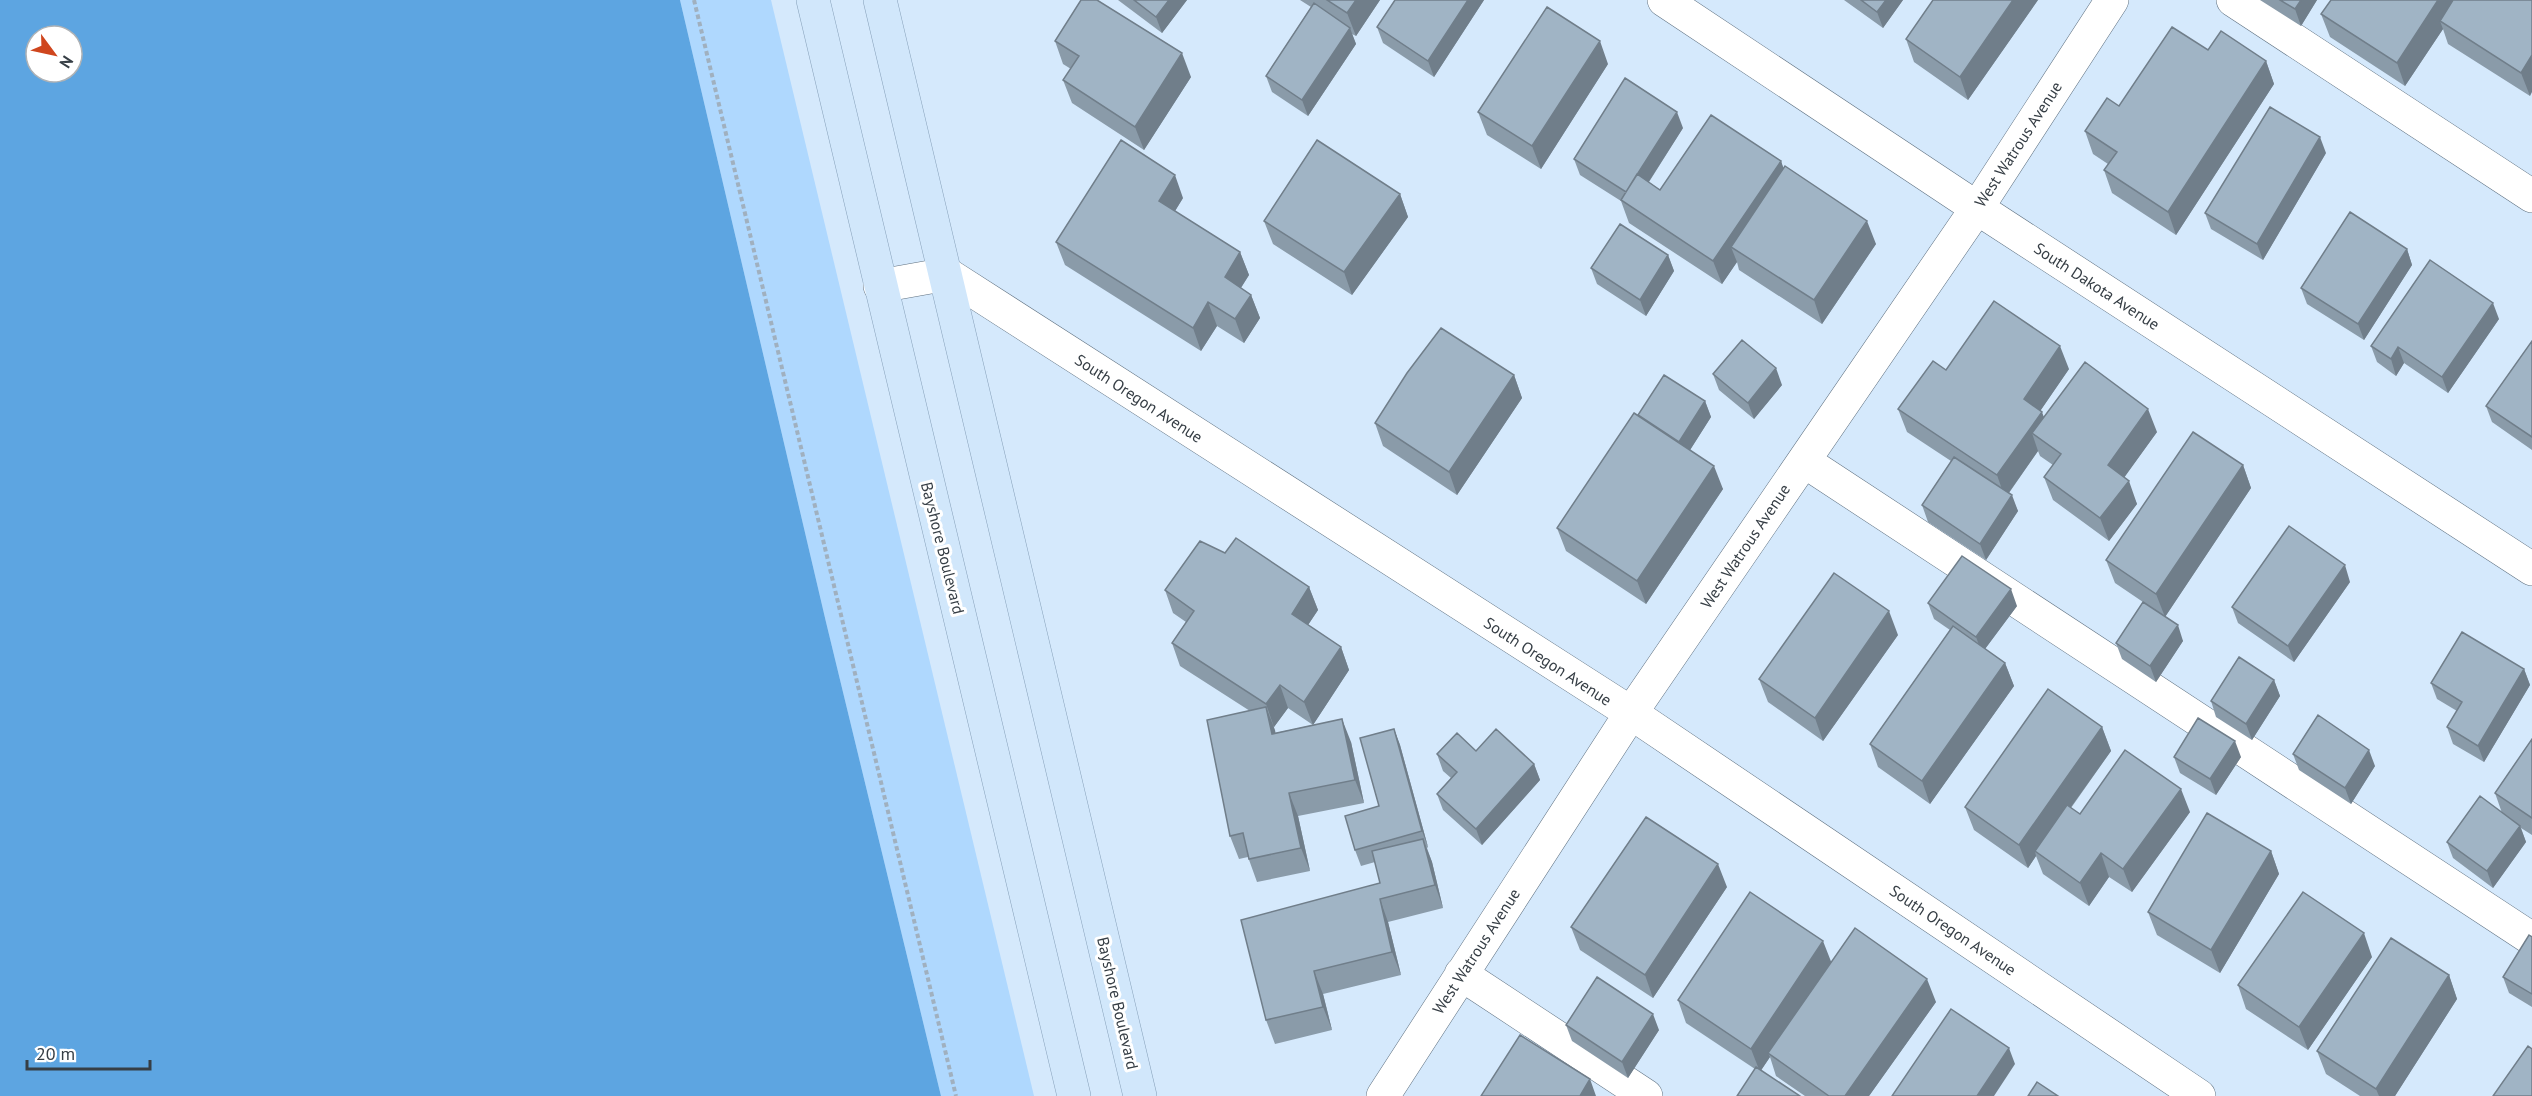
<svg xmlns="http://www.w3.org/2000/svg" width="2532" height="1096" viewBox="0 0 2532 1096" font-family="'PT Sans',sans-serif">
<style>
.grass{fill:#afd8fe}
.water{fill:#5da5e1;fill-rule:evenodd}
.lines{fill:none;stroke-linecap:round;stroke-linejoin:round}
.minor-casing{stroke:#5f7181;stroke-width:34}
.major-casing{stroke:#87a1ba;stroke-width:34}
.path{stroke:#a0b0bf;stroke-width:4;stroke-dasharray:4.5 3;stroke-linecap:butt}
.minor{stroke:#fff;stroke-width:33}
.major{stroke:#d1e7fb;stroke-width:33}
.wall{fill:#8a9ba9;fill-rule:evenodd}
.shaded-wall{fill:#707e8a}
.building{fill:#a0b4c5;stroke:#707e8a;stroke-width:1.5}
.labels{text-anchor:middle;dominant-baseline:central;stroke-width:6;stroke-linejoin:round;paint-order:stroke}
.street-label{font-size:16px;fill:#363e45;stroke:#fff}
</style>
<rect width="100%" height="100%" fill="#d5e9fc"/>
<!-- grass -->
<path class="grass" d="M 680,0 L 771,0 L 1034,1096 L 941,1096 L 826,622 Z"/>
<!-- water -->
<path class="water" d="M 0,0 L 680,0 L 826,622 L 941,1096 L 0,1096 ZM 36,36 L 72,36 L 72,72 L 36,72 Z"/>
<g class="lines">
<defs>
<path id="minor" d="M 1664,0 L 1977,208 L 2532,569
M 2233,0 L 2532,196
M 880,286 L 947,274 L 1631,713 L 2199,1096
M 1804,461 L 2532,939
M 1461,974 L 1646,1096
M 1383,1096 L 1631,713 L 1977,208 L 2112,0"/>
<path id="major" d="M 813,0 L 1074,1096
M 880,0 L 1140,1096"/>
</defs>
<!-- minor casing -->
<use href="#minor" class="minor-casing"/>
<!-- major casing -->
<use href="#major" class="major-casing"/>
<!-- path -->
<path class="path" d="M 694,0 L 956,1096"/>
<!-- minor -->
<use href="#minor" class="minor"/>
<!-- major -->
<use href="#major" class="major"/>
</g>
<!-- wall -->
<path class="wall" d="M 1118,0 L 1187,0 L 1162,33 Z
M 1300,0 L 1380,0 L 1356,36 L 1352,34 L 1356,44 L 1308,116 L 1272,92 L 1266,76 L 1311,7 Z
M 1395,0 L 1484,0 L 1434,77 L 1383,43 L 1377,27 Z
M 1844,0 L 1903,0 L 1883,28 Z
M 2038,0 L 1968,100 L 1914,62 L 1906,39 Z
M 2260,0 L 2317,0 L 2301,26 Z
M 2532,0 L 2530,96 L 2448,44 L 2443,29 L 2405,86 L 2330,37 L 2321,14 Z
M 1055,41 L 1191,77 L 1144,150 L 1072,103 L 1063,80 L 1071,69 L 1063,64 Z
M 2208,50 L 2266,61 L 2274,84 L 2176,235 L 2112,193 L 2104,170 L 2108,164 L 2093,154 L 2085,131 L 2119,106 Z
M 1608,64 L 1541,169 L 1487,135 L 1478,112 Z
M 1683,128 L 1649,182 L 1660,190 L 1781,161 L 1783,168 L 1876,244 L 1822,324 L 1739,270 L 1737,262 L 1722,284 L 1629,223 L 1621,201 L 1580,175 L 1574,159 Z
M 2326,153 L 2263,260 L 2211,229 L 2205,213 Z
M 1400,194 L 1408,217 L 1352,295 L 1273,244 L 1264,221 Z
M 1183,198 L 1175,211 L 1240,252 L 1249,275 L 1241,288 L 1251,295 L 1260,318 L 1244,343 L 1217,326 L 1201,351 L 1065,265 L 1056,242 Z
M 2407,249 L 2412,265 L 2364,340 L 2307,304 L 2301,288 Z
M 1668,255 L 1674,271 L 1646,316 L 1597,284 L 1591,268 Z
M 2499,319 L 2448,393 L 2404,363 L 2396,376 L 2377,362 L 2371,346 Z
M 2532,341 L 2532,450 L 2492,422 L 2486,406 Z
M 2069,369 L 2040,411 L 2044,417 L 2157,432 L 2124,477 L 2137,504 L 2109,541 L 2053,500 L 2044,477 L 2053,465 L 2040,456 L 2038,451 L 2009,493 L 2018,511 L 1986,560 L 1928,522 L 1922,505 L 1951,461 L 1907,432 L 1898,409 L 1946,370 Z
M 1713,374 L 1782,385 L 1754,419 L 1719,390 Z
M 1514,375 L 1522,398 L 1457,495 L 1383,446 L 1375,423 Z
M 1705,401 L 1711,417 L 1690,450 L 1723,489 L 1646,604 L 1566,551 L 1557,528 L 1638,415 Z
M 2243,465 L 2251,488 L 2165,617 L 2183,641 L 2156,682 L 2122,659 L 2116,643 L 2143,602 L 2115,583 L 2106,560 Z
M 1225,553 L 1309,587 L 1318,610 L 1308,625 L 1341,647 L 1349,670 L 1313,725 L 1351,742 L 1364,803 L 1298,816 L 1310,871 L 1257,882 L 1248,857 L 1239,859 L 1230,836 L 1250,711 L 1180,666 L 1172,643 L 1186,622 L 1173,613 L 1165,590 ZM 1288,708 L 1313,725 L 1275,733 L 1273,726 L 1274,727 Z
M 2350,582 L 2294,662 L 2238,623 L 2232,607 Z
M 1928,603 L 2017,606 L 1985,649 L 2005,663 L 2014,686 L 1930,804 L 1878,767 L 1870,744 L 1950,630 L 1934,619 Z
M 1898,635 L 1823,741 L 1768,702 L 1759,679 Z
M 2524,669 L 2530,685 L 2484,762 L 2453,744 L 2447,727 L 2457,711 L 2437,699 L 2431,683 Z
M 2274,680 L 2280,696 L 2252,740 L 2216,717 L 2211,701 Z
M 2102,727 L 2111,751 L 2071,808 L 2080,814 L 2190,812 L 2132,892 L 2109,877 L 2089,906 L 2043,874 L 2036,856 L 2028,868 L 1974,830 L 1965,807 Z
M 1394,729 L 1400,745 L 1428,847 L 1427,848 L 1432,862 L 1443,908 L 1388,922 L 1401,975 L 1323,994 L 1332,1030 L 1275,1044 L 1266,1020 L 1380,883 L 1375,862 L 1361,866 L 1355,850 L 1379,806 Z
M 2532,739 L 2532,835 L 2521,828 L 2526,842 L 2493,888 L 2453,858 L 2447,842 L 2502,813 L 2495,793 Z
M 1476,751 L 1534,764 L 1540,780 L 1482,845 L 1443,810 L 1437,794 L 1451,778 L 1443,771 L 1437,754 Z
M 2293,754 L 2375,766 L 2351,804 L 2299,770 Z
M 2174,757 L 2241,757 L 2216,795 L 2180,773 Z
M 2271,851 L 2279,874 L 2220,973 L 2157,935 L 2148,912 Z
M 1727,887 L 1653,998 L 1580,950 L 1571,927 Z
M 2532,937 L 2532,1007 L 2509,993 L 2503,977 Z
M 2372,957 L 2308,1050 L 2246,1009 L 2238,985 Z
M 1831,962 L 1936,1002 L 1869,1096 L 1805,1096 L 1776,1076 L 1770,1057 L 1761,1070 L 1755,1069 L 1686,1023 L 1678,1000 Z
M 2449,975 L 2457,999 L 2395,1096 L 2360,1096 L 2326,1074 L 2317,1051 Z
M 1566,1025 L 1659,1030 L 1628,1078 L 1572,1041 Z"/>
<!-- shaded-wall -->
<path class="shaded-wall" d="M 1169,0 L 1187,0 L 1162,33 L 1156,17 Z
M 1356,0 L 1380,0 L 1356,36 L 1347,13 Z
M 1468,0 L 1484,0 L 1434,77 L 1428,61 Z
M 1886,0 L 1903,0 L 1883,28 L 1877,12 Z
M 2013,0 L 2038,0 L 1968,100 L 1960,77 Z
M 2301,0 L 2317,0 L 2301,26 L 2295,9 Z
M 2438,0 L 2462,0 L 2440,21 L 2443,29 L 2405,86 L 2397,63 Z
M 1350,28 L 1356,44 L 1308,116 L 1302,100 Z
M 1600,41 L 1608,64 L 1541,169 L 1532,146 Z
M 1182,53 L 1191,77 L 1144,150 L 1135,127 Z
M 2532,55 L 2532,92 L 2530,96 L 2521,73 Z
M 2266,61 L 2274,84 L 2176,235 L 2168,212 Z
M 1677,112 L 1683,128 L 1632,208 L 1626,192 Z
M 2320,137 L 2326,153 L 2263,260 L 2257,244 Z
M 1781,161 L 1789,184 L 1731,247 L 1737,262 L 1722,284 L 1713,261 Z
M 1175,175 L 1183,198 L 1167,224 L 1159,201 Z
M 1400,194 L 1408,217 L 1352,295 L 1344,272 Z
M 1867,221 L 1876,244 L 1822,324 L 1814,300 Z
M 2407,249 L 2412,265 L 2364,340 L 2358,324 Z
M 1240,252 L 1249,275 L 1233,300 L 1225,277 Z
M 1668,255 L 1674,271 L 1646,316 L 1640,300 Z
M 1251,295 L 1260,318 L 1244,343 L 1235,319 Z
M 1208,302 L 1217,326 L 1201,351 L 1193,328 Z
M 2493,303 L 2499,319 L 2448,393 L 2442,377 Z
M 2060,346 L 2069,369 L 2032,423 L 2024,399 Z
M 2398,347 L 2404,363 L 2396,376 L 2391,359 Z
M 1776,368 L 1782,385 L 1754,419 L 1748,403 Z
M 1514,375 L 1522,398 L 1457,495 L 1449,472 Z
M 1705,401 L 1711,417 L 1685,458 L 1679,442 Z
M 2148,409 L 2157,432 L 2116,489 L 2108,465 Z
M 2042,412 L 2050,435 L 2032,433 L 2038,451 L 2005,498 L 1997,475 Z
M 2243,465 L 2251,488 L 2165,617 L 2156,594 Z
M 1714,466 L 1723,489 L 1646,604 L 1637,581 Z
M 2129,481 L 2137,504 L 2109,541 L 2100,518 Z
M 2012,495 L 2018,511 L 1986,560 L 1980,544 Z
M 2345,565 L 2350,582 L 2294,662 L 2288,646 Z
M 1309,587 L 1318,610 L 1300,637 L 1292,614 Z
M 2011,589 L 2017,606 L 1982,653 L 1976,637 Z
M 1889,611 L 1898,635 L 1823,741 L 1815,718 Z
M 2178,625 L 2183,641 L 2156,682 L 2150,666 Z
M 1341,647 L 1349,670 L 1313,725 L 1304,702 Z
M 2005,663 L 2014,686 L 1930,804 L 1922,781 Z
M 2524,669 L 2530,685 L 2484,762 L 2478,746 Z
M 2274,680 L 2280,696 L 2252,740 L 2246,724 Z
M 1280,685 L 1288,708 L 1274,727 L 1266,704 Z
M 1266,707 L 1275,730 L 1280,757 L 1272,734 Z
M 1342,719 L 1351,742 L 1364,803 L 1355,780 Z
M 2102,727 L 2111,751 L 2038,853 L 2035,851 L 2036,856 L 2028,868 L 2019,845 Z
M 1394,729 L 1400,745 L 1428,847 L 1422,831 Z
M 2235,741 L 2241,757 L 2216,795 L 2210,779 Z
M 2369,750 L 2375,766 L 2351,804 L 2345,788 Z
M 1534,764 L 1540,780 L 1482,845 L 1476,829 Z
M 2181,789 L 2190,812 L 2132,892 L 2123,869 Z
M 1289,793 L 1298,816 L 1310,871 L 1301,848 Z
M 2520,826 L 2526,842 L 2493,888 L 2487,871 Z
M 1423,839 L 1432,862 L 1443,908 L 1435,885 Z
M 2271,851 L 2279,874 L 2220,973 L 2211,950 Z
M 2101,853 L 2109,877 L 2089,906 L 2080,883 Z
M 1718,864 L 1727,887 L 1653,998 L 1645,975 Z
M 1380,899 L 1388,922 L 1401,975 L 1392,952 Z
M 2364,933 L 2372,957 L 2308,1050 L 2299,1027 Z
M 1823,941 L 1832,964 L 1768,1053 L 1770,1057 L 1760,1072 L 1751,1049 Z
M 1314,971 L 1323,994 L 1332,1030 L 1323,1007 Z
M 2449,975 L 2457,999 L 2395,1096 L 2379,1096 L 2376,1089 Z
M 1927,979 L 1936,1002 L 1869,1096 L 1845,1096 Z
M 1653,1014 L 1659,1030 L 1628,1078 L 1622,1062 Z
M 2009,1048 L 2015,1064 L 1994,1096 L 1977,1096 Z
M 1590,1079 L 1596,1096 L 1580,1096 Z"/>
<!-- building -->
<path class="building" d="M 1081,0 L 1097,0 L 1182,53 L 1135,127 L 1063,80 L 1079,56 L 1055,41 Z
M 1134,0 L 1169,0 L 1156,17 Z
M 1327,0 L 1356,0 L 1347,13 Z
M 1395,0 L 1468,0 L 1428,61 L 1377,27 Z
M 1861,0 L 1886,0 L 1877,12 Z
M 1933,0 L 2013,0 L 1960,77 L 1906,39 Z
M 2280,0 L 2301,0 L 2295,9 Z
M 2331,0 L 2438,0 L 2397,63 L 2321,14 Z
M 2453,0 L 2532,0 L 2532,55 L 2521,73 L 2440,21 Z
M 1314,3 L 1350,28 L 1302,100 L 1266,76 Z
M 1547,7 L 1600,41 L 1532,146 L 1478,112 Z
M 2172,27 L 2208,50 L 2221,31 L 2266,61 L 2168,212 L 2104,170 L 2117,152 L 2085,131 L 2107,98 L 2119,106 Z
M 1625,78 L 1677,112 L 1626,192 L 1574,159 Z
M 2270,107 L 2320,137 L 2257,244 L 2205,213 Z
M 1711,115 L 1781,161 L 1713,261 L 1621,200 L 1637,174 L 1660,190 Z
M 1121,140 L 1175,175 L 1159,201 L 1240,252 L 1225,277 L 1251,295 L 1235,319 L 1208,302 L 1193,328 L 1056,242 Z
M 1317,140 L 1400,194 L 1344,272 L 1264,221 Z
M 1785,166 L 1867,221 L 1814,300 L 1731,247 Z
M 2350,212 L 2407,249 L 2358,324 L 2301,288 Z
M 1620,224 L 1668,255 L 1640,300 L 1591,268 Z
M 2430,260 L 2493,303 L 2442,377 L 2398,347 L 2391,359 L 2371,346 Z
M 1994,301 L 2060,346 L 2024,399 L 2042,412 L 1997,475 L 1898,409 L 1933,361 L 1946,370 Z
M 1441,328 L 1514,375 L 1449,472 L 1375,423 L 1407,373 Z
M 1742,340 L 1776,368 L 1748,403 L 1713,374 Z
M 2532,341 L 2532,437 L 2486,406 Z
M 2085,362 L 2148,409 L 2108,465 L 2129,481 L 2100,518 L 2044,477 L 2061,454 L 2032,433 Z
M 1664,375 L 1705,401 L 1679,442 L 1638,415 Z
M 1634,413 L 1714,466 L 1637,581 L 1557,528 Z
M 2193,432 L 2243,465 L 2156,594 L 2106,560 Z
M 1954,457 L 2012,495 L 1980,544 L 1922,505 Z
M 2289,526 L 2345,565 L 2288,646 L 2232,607 Z
M 1236,538 L 1309,587 L 1292,614 L 1341,647 L 1304,702 L 1280,685 L 1266,704 L 1172,643 L 1194,611 L 1165,590 L 1200,541 L 1225,553 Z
M 1962,556 L 2011,589 L 1976,637 L 1928,603 Z
M 1834,573 L 1889,611 L 1815,718 L 1759,679 Z
M 2143,602 L 2178,625 L 2150,666 L 2116,643 Z
M 1953,626 L 2005,663 L 1922,781 L 1870,744 Z
M 2462,632 L 2524,669 L 2478,746 L 2447,727 L 2462,702 L 2431,683 Z
M 2239,657 L 2274,680 L 2246,724 L 2211,701 Z
M 2048,689 L 2102,727 L 2019,845 L 1965,807 Z
M 1266,707 L 1272,734 L 1342,719 L 1355,780 L 1289,793 L 1301,848 L 1249,859 L 1243,833 L 1230,836 L 1207,720 Z
M 2318,715 L 2369,750 L 2345,788 L 2293,754 Z
M 2198,718 L 2235,741 L 2210,779 L 2174,757 Z
M 1394,729 L 1422,831 L 1355,850 L 1345,816 L 1379,806 L 1360,738 Z
M 1496,729 L 1534,764 L 1476,829 L 1437,794 L 1457,772 L 1437,754 L 1457,733 L 1476,751 Z
M 2532,739 L 2532,818 L 2495,793 Z
M 2125,750 L 2181,789 L 2123,869 L 2101,853 L 2080,883 L 2035,851 L 2067,805 L 2080,814 Z
M 2480,796 L 2520,826 L 2487,871 L 2447,842 Z
M 2207,813 L 2271,851 L 2211,950 L 2148,912 Z
M 1646,817 L 1718,864 L 1645,975 L 1571,927 Z
M 1423,839 L 1435,885 L 1380,899 L 1392,952 L 1314,971 L 1323,1007 L 1266,1020 L 1241,920 L 1380,883 L 1372,851 Z
M 1750,892 L 1823,941 L 1751,1049 L 1678,1000 Z
M 2303,892 L 2364,933 L 2299,1027 L 2238,985 Z
M 1855,928 L 1927,979 L 1845,1096 L 1829,1096 L 1768,1053 Z
M 2529,935 L 2532,937 L 2532,994 L 2503,977 Z
M 2391,938 L 2449,975 L 2376,1089 L 2317,1051 Z
M 1597,977 L 1653,1014 L 1622,1062 L 1566,1025 Z
M 1951,1009 L 2009,1048 L 1977,1096 L 1892,1096 Z
M 1520,1035 L 1590,1079 L 1580,1096 L 1481,1096 Z
M 2528,1046 L 2532,1049 L 2532,1096 L 2493,1096 Z
M 1756,1067 L 1800,1096 L 1737,1096 Z
M 2037,1082 L 2058,1096 L 2028,1096 Z"/>
<g class="labels">
<!-- street labels -->
<g class="street-label">
<text transform="translate(2018 144) rotate(-57)">West Watrous Avenue</text>
<text transform="translate(2097 286) rotate(33)">South Dakota Avenue</text>
<text transform="translate(1139 398) rotate(33)">South Oregon Avenue</text>
<text transform="translate(1745 546) rotate(-56)">West Watrous Avenue</text>
<text transform="translate(943 548) rotate(76)">Bayshore Boulevard</text>
<text transform="translate(1548 661) rotate(33)">South Oregon Avenue</text>
<text transform="translate(1953 930) rotate(34)">South Oregon Avenue</text>
<text transform="translate(1476 951) rotate(-57)">West Watrous Avenue</text>
<text transform="translate(1118 1003) rotate(77)">Bayshore Boulevard</text>
</g>
</g>
<!-- north arrow -->
<g transform="translate(54 54) rotate(123)"><circle r="28" fill="#ffffff" stroke="#afb2b5" stroke-width="1.5"/>
<path d="M0-4.5L10 22L0 15L-10 22Z" fill="#cf461e"/>
<text y="-9" font-size="16" font-weight="bold" text-anchor="middle" fill="#363e45">N</text>
</g>
<!-- scale -->
<path d="M27 1060v9h123v-9" fill="none" stroke="#363e45" stroke-width="3"/>
<text x="36" y="1060" font-size="18" fill="#363e45" stroke="#ffffff" stroke-width="4.5" paint-order="stroke">20 m</text>
</svg>
